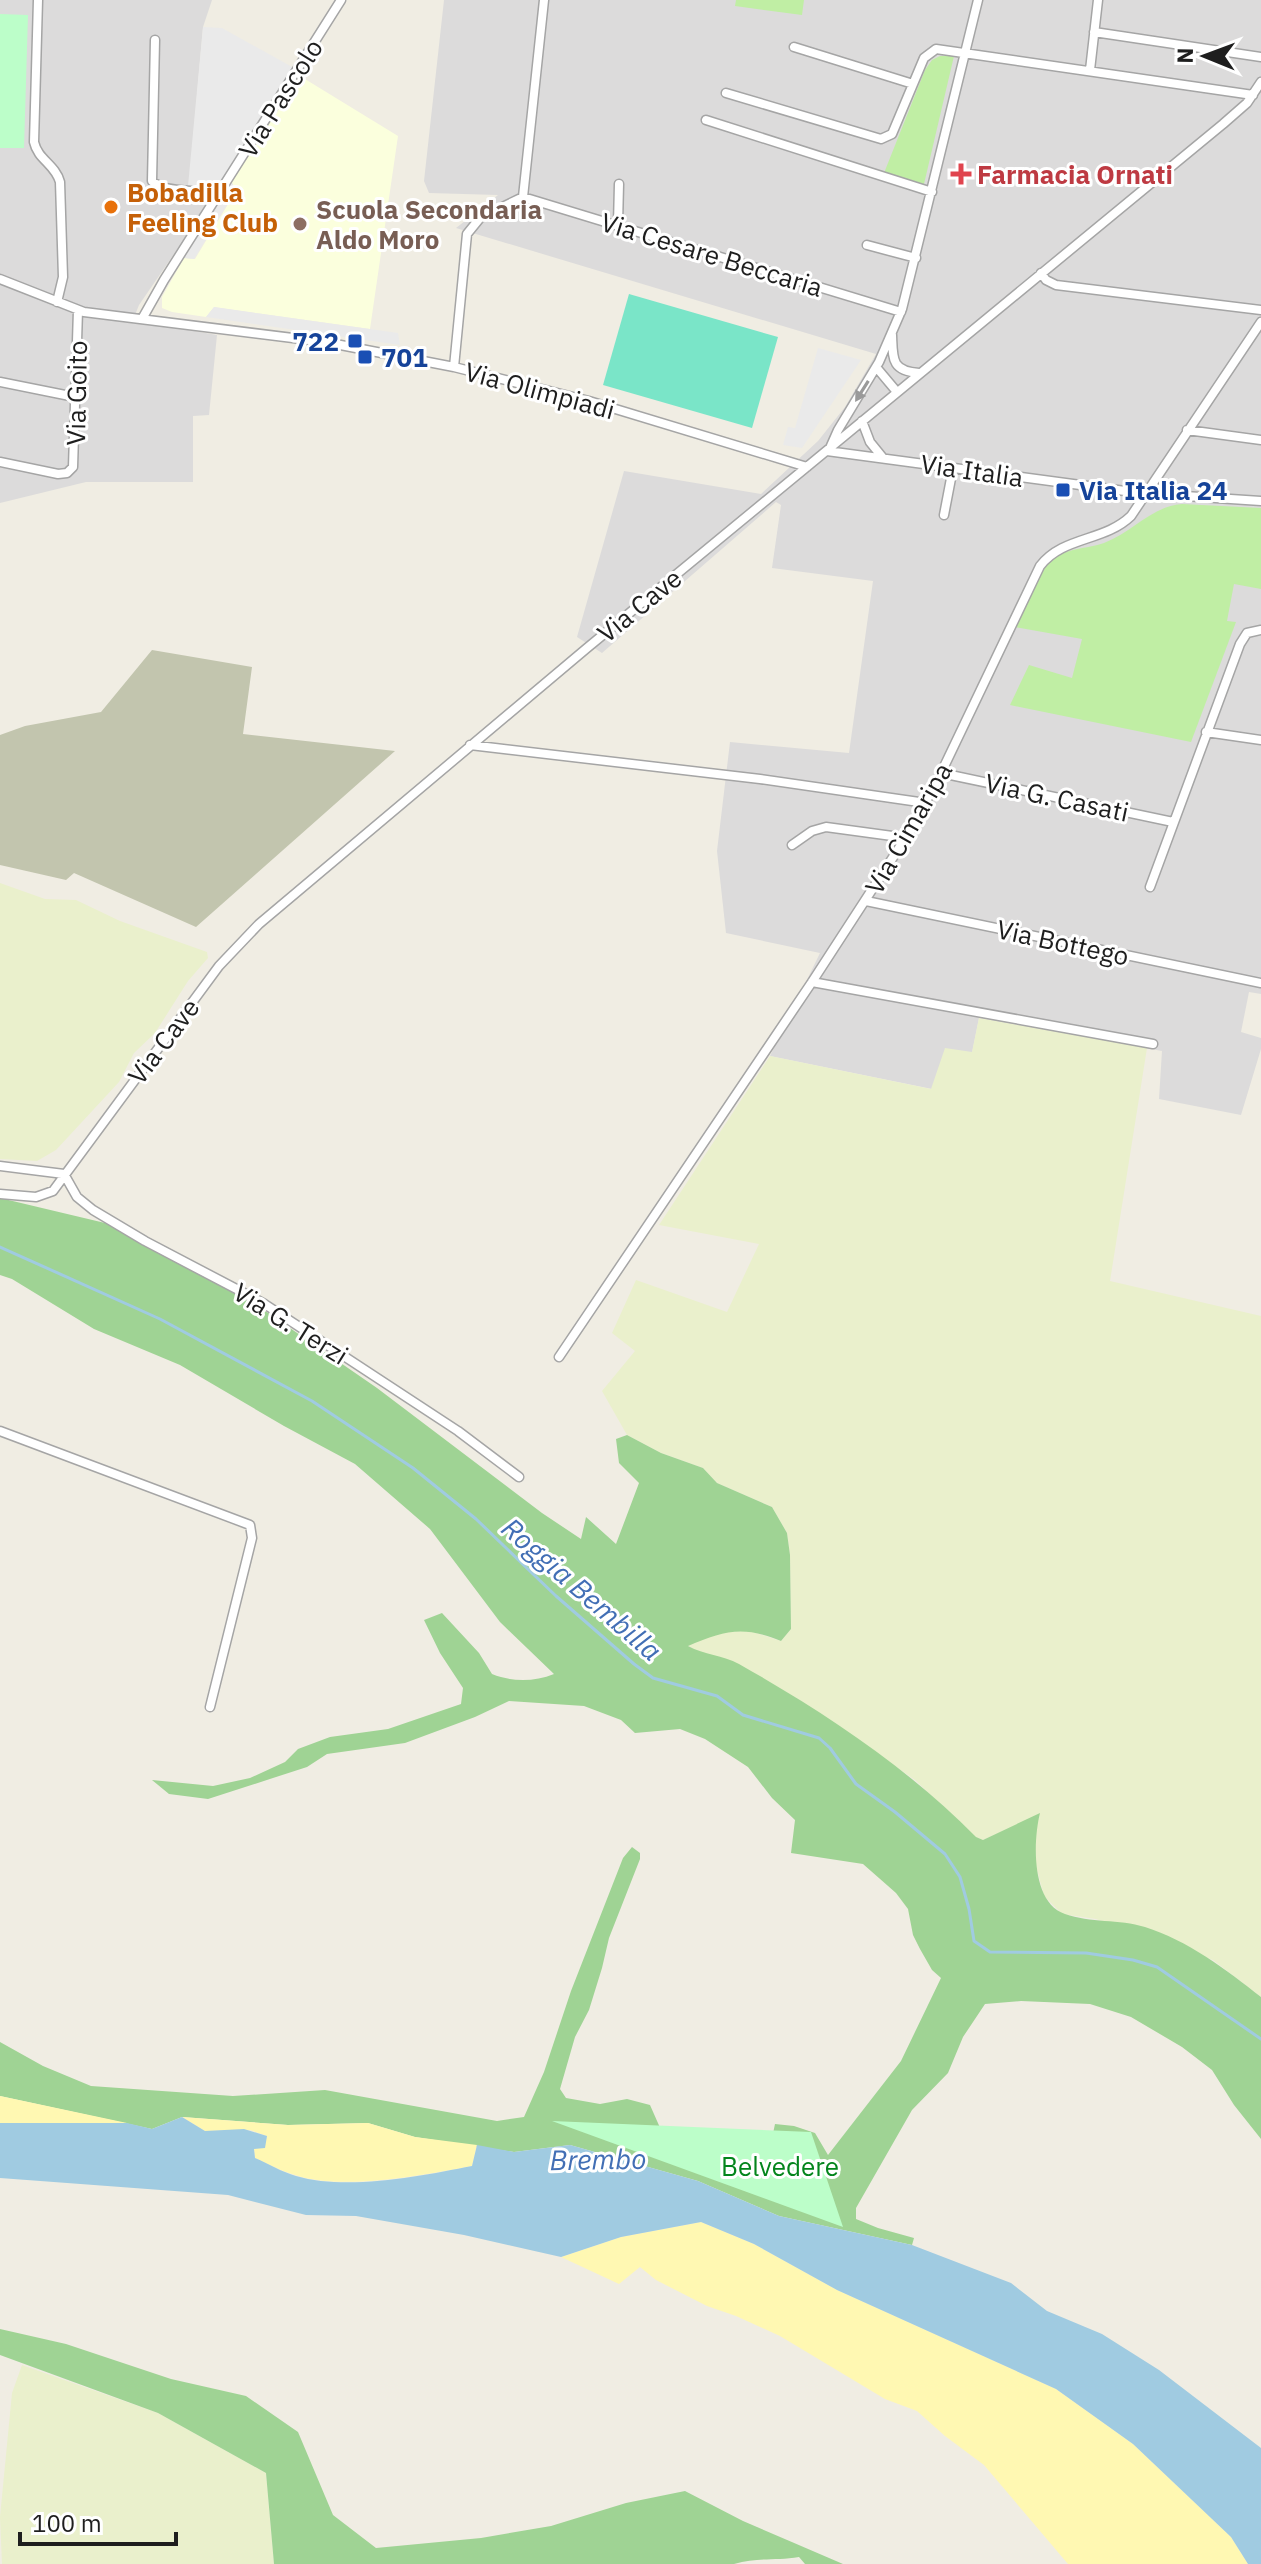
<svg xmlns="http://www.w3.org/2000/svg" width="1261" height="2564" viewBox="0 0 1261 2564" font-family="'IBM Plex Sans',sans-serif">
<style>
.residential{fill:#dcdbdb}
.education{fill:#fbffdd}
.construction{fill:#c2c5ae}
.farmland{fill:#eaf0cc}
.grass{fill:#c0eea4}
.forest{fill:#9fd394}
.sand{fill:#fff8b2}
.park{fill:#bcfec9}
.pitch{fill:#7ae5c8}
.parking{fill:#eaeaea}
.water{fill:#a0cbe1}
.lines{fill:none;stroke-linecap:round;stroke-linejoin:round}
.stream{stroke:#a0cbe1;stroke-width:3}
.minor-casing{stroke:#a5a5a5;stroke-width:11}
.minor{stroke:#fff;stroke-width:8}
.oneway{fill:#9a9a9a}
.health-dot{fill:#e0444e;stroke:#fff;stroke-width:3}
.food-dot{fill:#e8710a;stroke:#fff;stroke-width:3}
.education-dot{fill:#8d6e63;stroke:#fff;stroke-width:3}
.transit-dot{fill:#1a4fb4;stroke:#fff;stroke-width:3}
.labels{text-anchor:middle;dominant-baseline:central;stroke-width:6;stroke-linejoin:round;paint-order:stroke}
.street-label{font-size:26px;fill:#1e1e1e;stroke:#fff}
.health-label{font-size:26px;font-weight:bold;fill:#be3a42;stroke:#fff;text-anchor:start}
.food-label{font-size:26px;font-weight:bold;fill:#c56008;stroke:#fff;text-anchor:start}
.education-label{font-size:26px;font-weight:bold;fill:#785e54;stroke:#fff;text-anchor:start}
.transit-label{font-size:26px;font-weight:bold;fill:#164399;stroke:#fff;text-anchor:start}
.park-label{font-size:26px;fill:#03851c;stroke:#fff}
.water-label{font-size:28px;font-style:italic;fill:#426fb5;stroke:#fff}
</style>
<rect width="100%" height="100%" fill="#f0ede3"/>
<!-- residential -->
<path class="residential" d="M 0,0 L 212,0 L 203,27 L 189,186 L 220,187 L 139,305 L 133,320 L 217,335 L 209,415 L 193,416 L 193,482 L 86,482 L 0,503 Z
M 444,0 L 1261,0 L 1261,994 L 1249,992 L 1241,1032 L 1261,1038 L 1261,1049 L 1241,1115 L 1159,1099 L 1162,1051 L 979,1018 L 972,1053 L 932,1089 L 770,1056 L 820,953 L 726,933 L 717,851 L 730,742 L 849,753 L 873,581 L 772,568 L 781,505 L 776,502 L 602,653 L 577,637 L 624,471 L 761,494 L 818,441 L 845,407 L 876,354 L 456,228 L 498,195 L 429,193 L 424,181 Z"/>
<!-- education -->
<path class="education" d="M 300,76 L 398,136 L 370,329 L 214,307 L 206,317 L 172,312 L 162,308 L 162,297 L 184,258 L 195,259 L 236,191 L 231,181 Z"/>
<!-- construction -->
<path class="construction" d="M 152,650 L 252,667 L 243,734 L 395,751 L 196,927 L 74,873 L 66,880 L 0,865 L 0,735 L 25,726 L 101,712 Z"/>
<!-- farmland -->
<path class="farmland" d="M 0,883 L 45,899 L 76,900 L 120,921 L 207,952 L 208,958 L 188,981 L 155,1033 L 134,1053 L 119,1082 L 56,1150 L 37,1161 L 0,1159 Z
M 979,1018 L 1147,1048 L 1110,1281 L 1261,1316 L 1261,1997 L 1213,1960 L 1096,1919 L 1062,1914 L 1044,1896 L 1036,1866 L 1035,1833 L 1039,1815 L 983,1840 L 975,1837 L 915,1780 L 801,1701 L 734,1662 L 700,1653 L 687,1645 L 721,1632 L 738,1631 L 750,1631 L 781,1641 L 791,1629 L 790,1555 L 787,1533 L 772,1507 L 717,1483 L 703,1468 L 661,1453 L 627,1435 L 602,1391 L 635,1351 L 612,1333 L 636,1280 L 727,1312 L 759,1244 L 659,1225 L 770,1056 L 931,1089 L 945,1048 L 972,1052 Z
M 22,2365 L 158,2413 L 266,2473 L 274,2564 L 2,2564 L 0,2517 L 12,2393 Z"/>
<!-- grass -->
<path class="grass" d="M 736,0 L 804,0 L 802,15 L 735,6 Z
M 940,56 L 954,56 L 924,184 L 884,173 L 925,70 L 932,60 Z
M 1182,504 L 1261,508 L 1261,589 L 1234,584 L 1227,621 L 1236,622 L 1191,742 L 1010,705 L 1029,665 L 1072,678 L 1082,639 L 1015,627 C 1024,608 1035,573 1051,560 C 1065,548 1087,549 1104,543 C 1133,532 1152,506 1182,504 Z"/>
<!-- forest -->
<path class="forest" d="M 0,1198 L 105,1223 L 258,1306 L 377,1388 L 542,1513 L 581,1539 L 586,1517 L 616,1544 L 639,1483 L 619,1463 L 616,1439 L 627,1435 L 661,1453 L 703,1468 L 717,1483 L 772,1507 L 787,1533 L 790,1555 L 791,1629 L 781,1641 C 742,1625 724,1631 688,1646 C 704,1655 723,1655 739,1664 C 824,1712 907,1767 976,1837 L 983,1840 L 1040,1813 C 1033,1841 1031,1903 1065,1914 C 1090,1923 1119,1919 1145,1927 C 1187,1940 1227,1970 1261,1997 L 1261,2139 L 1234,2105 L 1212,2070 L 1182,2047 L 1131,2017 L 1090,2004 L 1021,2001 L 985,2004 L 963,2037 L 948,2073 L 912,2110 L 856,2208 L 856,2219 L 878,2228 L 914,2238 L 912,2245 L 779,2216 L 698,2181 L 570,2145 L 514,2152 L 415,2137 L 368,2123 L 288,2125 L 182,2117 L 152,2129 L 0,2096 L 0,2042 L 43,2066 L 91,2086 L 233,2096 L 325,2090 L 497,2121 L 524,2117 L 544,2072 L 571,1991 L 623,1858 L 632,1847 L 640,1853 L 640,1859 L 609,1938 L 602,1968 L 589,2010 L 575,2037 L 560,2089 L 566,2098 L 600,2104 L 627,2099 L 650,2105 L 665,2139 L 771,2143 L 775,2124 L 794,2126 L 815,2133 L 828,2155 L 901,2061 L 941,1978 L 932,1970 L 920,1949 L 913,1935 L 908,1909 L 896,1893 L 863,1864 L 791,1853 L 795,1820 L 772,1798 L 748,1767 L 705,1739 L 680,1729 L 635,1733 L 621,1720 L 584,1706 L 509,1701 L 475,1717 L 405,1743 L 327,1754 L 307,1767 L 208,1799 L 169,1794 L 152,1780 L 213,1786 L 250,1778 L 285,1762 L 298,1749 L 330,1737 L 388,1729 L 461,1704 L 463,1688 L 440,1653 L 424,1620 L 442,1613 L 479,1653 L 492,1674 C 512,1682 534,1682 554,1674 L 500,1622 L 430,1529 L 355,1464 L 284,1426 L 180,1365 L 94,1329 L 12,1279 L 0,1275 Z
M 0,2329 L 66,2344 L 171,2379 L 246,2396 L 298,2432 L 333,2515 L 376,2548 L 481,2538 L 551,2526 L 626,2503 L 685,2491 L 743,2521 L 843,2564 L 805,2564 L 799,2557 C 776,2561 758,2557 734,2564 L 274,2564 L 266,2473 L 158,2413 L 0,2355 Z"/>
<!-- sand -->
<path class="sand" d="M 0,2096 L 127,2123 L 0,2123 Z
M 182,2117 L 288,2125 L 368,2123 L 415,2137 L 477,2145 L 472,2166 C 424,2175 341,2191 295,2175 C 281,2171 268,2164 255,2158 L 254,2149 L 264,2147 L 267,2136 L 250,2130 L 205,2131 Z
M 701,2222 L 754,2244 L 837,2290 L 1056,2389 L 1133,2444 L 1231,2537 L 1248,2564 L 1068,2564 L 984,2465 L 945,2436 L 917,2411 L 885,2399 L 780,2336 L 736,2316 L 707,2306 L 656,2280 L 640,2267 L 619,2284 L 561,2257 L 621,2237 Z"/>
<!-- park -->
<path class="park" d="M 0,14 L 28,15 L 24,148 L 0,148 Z
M 552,2121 L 811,2132 L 843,2227 Z"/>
<!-- pitch -->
<path class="pitch" d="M 629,294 L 778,337 L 752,428 L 603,385 Z"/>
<!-- parking -->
<path class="parking" d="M 203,27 L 222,28 L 294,68 L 220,187 L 188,186 Z
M 231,181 L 236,190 L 194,259 L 184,258 Z
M 214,307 L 398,333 L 400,345 L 206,317 Z
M 818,348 L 861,360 L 802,448 L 783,445 L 788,427 L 795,428 Z"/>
<!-- water -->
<path class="water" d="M 182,2117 L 205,2131 L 244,2129 L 267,2136 L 265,2148 L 254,2149 L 255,2158 C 269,2164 282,2172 296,2176 C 347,2191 421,2176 472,2166 L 477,2145 L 514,2152 L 570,2145 L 698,2181 L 779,2216 L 912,2245 L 1011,2283 L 1047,2311 L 1102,2334 L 1159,2370 L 1261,2448 L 1261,2564 L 1248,2564 L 1231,2537 L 1133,2444 L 1056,2389 L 837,2290 L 754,2244 L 701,2222 L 621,2237 L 561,2257 L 464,2235 L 356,2216 L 306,2215 L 228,2195 L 0,2178 L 0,2123 L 127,2123 L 152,2129 Z"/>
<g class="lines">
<!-- stream -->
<path class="stream" d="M 0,1247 L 160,1319 L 312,1401 L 413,1468 L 476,1519 L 556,1596 L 634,1664 L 653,1678 L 717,1696 L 743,1715 L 819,1738 L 830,1748 L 856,1784 L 895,1812 L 945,1854 L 960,1877 L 969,1909 L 974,1941 L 990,1952 L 1086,1953 L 1133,1960 L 1157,1967 L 1261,2039"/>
<defs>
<path id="minor" d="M 38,0 L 34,142 C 38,160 55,164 60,182 L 63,277 L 57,302
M 1094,32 L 1261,57
M 155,40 L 152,181 C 167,195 199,187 219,197
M 794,47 L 913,84
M 1090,70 L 1098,0
M 726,93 L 881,139 L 892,134 L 924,58 L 936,49 L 1253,95
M 706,120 L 932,192
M 523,197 L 901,312
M 618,224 L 619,184
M 867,245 L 916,258
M 1041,273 L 1046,280 L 1056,285 L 1261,310
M 0,279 L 84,312 L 325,342 L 454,367 L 589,401 L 807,467
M 142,319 L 164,280 L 341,0
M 892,335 C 893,359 891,371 919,373
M 454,367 L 467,234 L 480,218 L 523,197 L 544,0
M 876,367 L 897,392
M 0,382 L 75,397
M 862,421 L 870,442 L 883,458
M 1187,430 L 1261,440
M 830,448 L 838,430 L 879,362 L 902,309 L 978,0
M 827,451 L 1140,493 L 1261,501
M 0,462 L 58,474 L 67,473 L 73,467 L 78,310
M 944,515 L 953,468
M 1206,732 L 1261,740
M 470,745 L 760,779 L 926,803
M 941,773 L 1173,822
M 792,845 L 812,831 L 826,827 L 907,838
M 1150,887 L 1240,644 L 1247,633 L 1261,630
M 866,901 L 1261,983
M 812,982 L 1153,1044
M 0,1166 L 64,1174
M 64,1174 L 77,1197 L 93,1210 L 145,1241 L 263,1303 L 458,1431 L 519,1477
M 0,1194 L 36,1197 L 53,1191 L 219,966 L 259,924 L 587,648 L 1223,124 L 1247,103 L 1261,82
M 559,1357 L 812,982 L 912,828 L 941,773 L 1040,566 C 1063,536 1104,542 1131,516 L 1261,322
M 0,1431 L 250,1525 L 252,1538 L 210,1707"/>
</defs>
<!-- minor casing -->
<use href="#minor" class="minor-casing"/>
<!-- minor -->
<use href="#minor" class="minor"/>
</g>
<!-- one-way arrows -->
<defs><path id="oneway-solid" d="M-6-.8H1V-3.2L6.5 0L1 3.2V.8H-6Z" transform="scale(2)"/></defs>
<use class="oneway" href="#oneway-solid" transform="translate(862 391) rotate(122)"/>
<!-- markers -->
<path class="health-dot" d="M957 162h8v8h8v8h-8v8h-8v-8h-8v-8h8z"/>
<circle class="food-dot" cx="111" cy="207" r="8"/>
<circle class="education-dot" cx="300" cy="224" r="8"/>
<g class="transit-dot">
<rect x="347" y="333" width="16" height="16" rx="4"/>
<rect x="357" y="349" width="16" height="16" rx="4"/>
<rect x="1055" y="482" width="16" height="16" rx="4"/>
</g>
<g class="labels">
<!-- street labels -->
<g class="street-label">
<text transform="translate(280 98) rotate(-58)">Via Pascolo</text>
<text transform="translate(712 254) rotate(17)">Via Cesare Beccaria</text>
<text transform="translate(540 390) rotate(15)">Via Olimpiadi</text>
<text transform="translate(76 393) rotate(-89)">Via Goito</text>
<text transform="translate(972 470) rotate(8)">Via Italia</text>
<text transform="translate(639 605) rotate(-39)">Via Cave</text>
<text transform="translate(1057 797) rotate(12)">Via G. Casati</text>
<text transform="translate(908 828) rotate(-60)">Via Cimaripa</text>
<text transform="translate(1063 942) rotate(12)">Via Bottego</text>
<text transform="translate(163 1041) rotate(-53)">Via Cave</text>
<text transform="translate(291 1323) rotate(32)">Via G. Terzi</text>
</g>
<!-- health labels -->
<g class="health-label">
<text x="977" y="174">Farmacia Ornati</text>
</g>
<!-- food labels -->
<g class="food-label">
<text x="127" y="192">Bobadilla<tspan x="127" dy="30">Feeling Club</tspan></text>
</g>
<!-- education labels -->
<g class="education-label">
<text x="316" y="209">Scuola Secondaria<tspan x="316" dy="30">Aldo Moro</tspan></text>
</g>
<!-- transit labels -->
<g class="transit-label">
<text x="339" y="341" text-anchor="end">722</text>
<text x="381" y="357">701</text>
<text x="1079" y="490">Via Italia 24</text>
</g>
<!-- park labels -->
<g class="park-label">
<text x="780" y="2166">Belvedere</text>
</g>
<!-- water labels -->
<g class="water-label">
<text transform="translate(582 1589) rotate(41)">Roggia Bembilla</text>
<text transform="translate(598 2159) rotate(-1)">Brembo</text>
</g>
</g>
<!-- north arrow -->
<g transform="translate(1205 56) rotate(271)" stroke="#ffffff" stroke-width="6" paint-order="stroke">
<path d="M0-6L14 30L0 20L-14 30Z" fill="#1e1e1e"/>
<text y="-12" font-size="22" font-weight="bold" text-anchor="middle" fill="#1e1e1e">N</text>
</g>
<!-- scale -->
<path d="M20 2532v12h156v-12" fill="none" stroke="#1e1e1e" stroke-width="4"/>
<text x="32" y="2532" font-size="24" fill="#1e1e1e" stroke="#ffffff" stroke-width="6" paint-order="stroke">100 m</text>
</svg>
